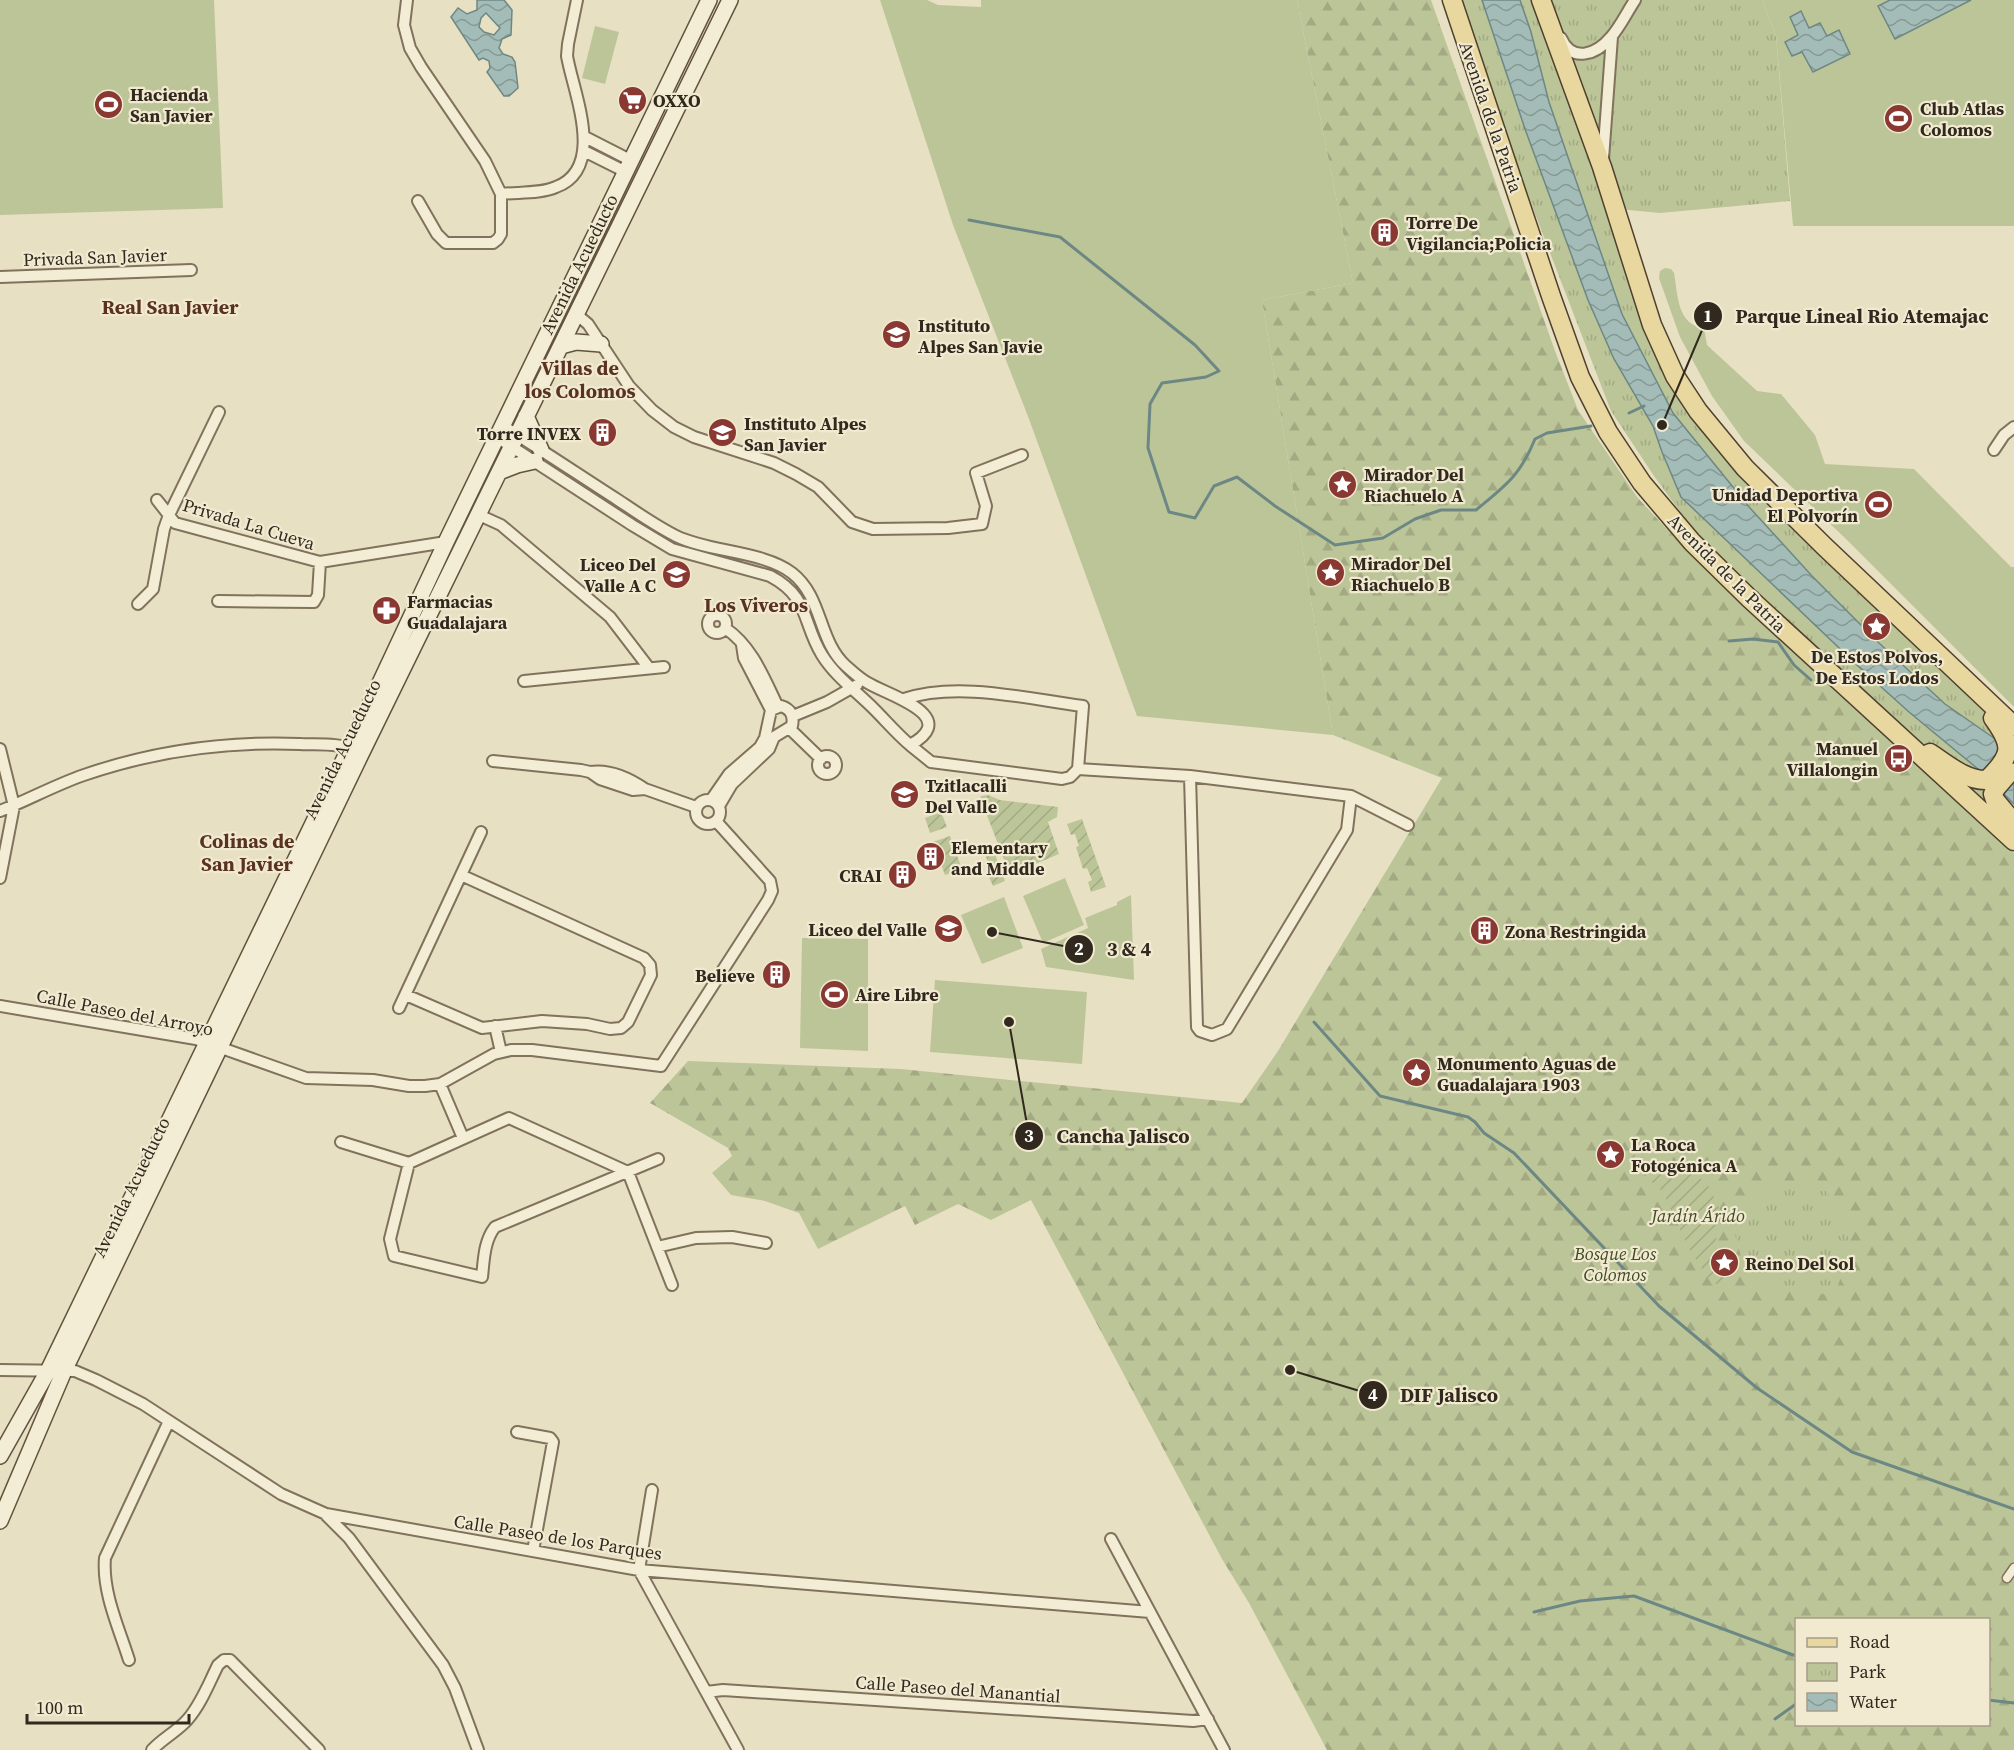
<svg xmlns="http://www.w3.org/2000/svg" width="2014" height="1750" viewBox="0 0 2014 1750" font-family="'Source Serif 4',serif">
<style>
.grass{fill:#bcc598}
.forest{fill:url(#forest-firs);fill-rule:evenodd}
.park{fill:url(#park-tufts)}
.garden{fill:url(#garden-furrows)}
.water{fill:url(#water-waves);stroke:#6d8884;stroke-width:1.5;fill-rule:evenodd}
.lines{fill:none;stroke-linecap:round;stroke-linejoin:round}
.stream{stroke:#6d8884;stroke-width:3}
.pedestrian-casing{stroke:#80725c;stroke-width:11}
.minor-casing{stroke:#80725c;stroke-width:14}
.secondary-casing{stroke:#62533f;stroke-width:18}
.primary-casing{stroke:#4f402f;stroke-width:21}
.pedestrian{stroke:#f4edd5;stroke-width:8}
.minor{stroke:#f4edd5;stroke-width:10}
.secondary{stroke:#f4edd5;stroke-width:15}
.primary{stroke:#e8d79e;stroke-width:18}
.labels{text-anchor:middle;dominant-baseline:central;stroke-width:4.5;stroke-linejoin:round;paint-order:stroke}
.poi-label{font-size:18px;font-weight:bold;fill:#32291e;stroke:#f1ead1;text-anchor:start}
.street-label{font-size:18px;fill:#32291e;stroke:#f1ead1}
.park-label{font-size:18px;font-style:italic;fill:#404c27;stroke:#f1ead1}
.neighbourhood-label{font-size:20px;font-weight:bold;fill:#5a3222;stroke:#f1ead1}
.leader{fill:none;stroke:#32291e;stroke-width:2}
.callout-dot{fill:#32291e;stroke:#f1ead1;stroke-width:2}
.mark-label{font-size:18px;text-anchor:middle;font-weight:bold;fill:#fff}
.callout-label{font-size:20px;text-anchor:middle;font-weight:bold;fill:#32291e;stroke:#f1ead1;stroke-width:4.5;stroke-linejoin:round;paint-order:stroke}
</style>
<defs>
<pattern id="forest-firs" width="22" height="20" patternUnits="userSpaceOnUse" patternTransform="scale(1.5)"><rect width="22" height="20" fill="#bcc598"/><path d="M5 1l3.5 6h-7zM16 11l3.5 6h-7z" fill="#a2a983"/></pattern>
<pattern id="park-tufts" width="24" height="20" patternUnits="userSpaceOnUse" patternTransform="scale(1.5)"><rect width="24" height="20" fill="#bcc598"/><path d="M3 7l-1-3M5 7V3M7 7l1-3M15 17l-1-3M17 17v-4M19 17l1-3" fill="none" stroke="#a2a983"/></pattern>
<pattern id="garden-furrows" width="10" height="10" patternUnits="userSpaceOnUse" patternTransform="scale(1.5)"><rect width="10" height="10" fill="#bcc598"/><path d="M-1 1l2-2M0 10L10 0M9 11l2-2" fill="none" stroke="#a2a983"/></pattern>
<pattern id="water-waves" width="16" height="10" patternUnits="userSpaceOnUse" patternTransform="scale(1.5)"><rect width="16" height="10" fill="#a4bcb7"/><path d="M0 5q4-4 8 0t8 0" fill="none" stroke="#869994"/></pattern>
</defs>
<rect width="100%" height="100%" fill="#e8e0c3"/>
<!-- grass -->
<path class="grass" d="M 0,0 L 214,0 L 223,208 L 0,215 Z
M 880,0 L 927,0 L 938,5 L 981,7 L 981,0 L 1297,0 L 1353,283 L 1262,300 L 1333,735 L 1137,716 L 1029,419 L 953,225 Z
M 1762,0 L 2014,0 L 2014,226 L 1793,226 L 1776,36 Z
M 595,26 L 619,32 L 605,84 L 582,78 Z
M 1665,268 L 1671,269 L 1674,273 C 1678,295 1677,325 1704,328 L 1707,345 L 1757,391 L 1781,394 L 1815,435 L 1825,464 L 1914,469 L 2011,567 L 2014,567 L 2014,707 L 1846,539 L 1744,441 L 1712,396 L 1680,337 L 1659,278 L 1660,271 Z
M 1065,878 L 1084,925 L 1043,943 L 1023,896 Z
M 1131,895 L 1134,980 L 1046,967 L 1041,949 L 1088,928 L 1085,918 L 1117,905 L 1117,902 Z
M 1004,897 L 1023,948 L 982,964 L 961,915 Z
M 802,938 L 868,939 L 868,1051 L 800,1048 Z
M 935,980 L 1087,992 L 1082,1064 L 930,1052 Z"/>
<!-- forest -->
<path class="forest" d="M 1297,0 L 1431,0 L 1555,351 L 1578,410 L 1637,497 L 1690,554 L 2014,853 L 2014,1750 L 1327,1750 L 1249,1603 L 1222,1559 L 1031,1200 L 991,1220 L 958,1204 L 915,1225 L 905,1206 L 818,1249 L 799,1213 L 765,1201 L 731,1195 L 712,1173 L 732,1156 L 728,1148 L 650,1103 L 688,1061 L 901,1069 L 1242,1103 L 1278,1051 L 1442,778 L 1333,735 L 1262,300 L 1353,283 ZM 1796,1620 L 1988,1620 L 1988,1724 L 1796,1724 Z"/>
<!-- park -->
<path class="park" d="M 1457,0 L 1537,0 L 1683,398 L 1947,670 L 2014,742 L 2014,833 L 1892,724 L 1701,541 L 1654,476 L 1611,411 L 1520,175 Z
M 1550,0 L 1762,0 L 1776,36 L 1790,201 L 1660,213 L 1618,209 Z
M 1783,1181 L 1826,1191 L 1837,1206 L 1852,1247 L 1837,1288 L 1822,1294 L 1798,1287 L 1768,1289 L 1744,1267 L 1731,1220 L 1765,1188 Z"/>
<!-- garden -->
<path class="garden" d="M 988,795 L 1000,800 L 1058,807 L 1057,817 L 1048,822 L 1059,854 L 1021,870 L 1018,864 L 1007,867 L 986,813 L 980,809 L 979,801 L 981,796 Z
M 941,812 L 947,827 L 930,833 L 925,818 Z
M 1082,819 L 1106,887 L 1091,892 L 1088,882 L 1092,880 L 1087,868 L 1083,869 L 1076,847 L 1079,846 L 1075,834 L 1071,835 L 1067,824 Z
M 950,836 L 962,869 L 945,875 L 941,864 L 945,862 L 941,851 L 937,852 L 933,842 Z
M 992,846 L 1005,881 L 993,886 L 988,875 L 992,873 L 983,849 Z
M 1630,1152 L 1656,1169 L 1694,1174 L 1707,1183 L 1722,1214 L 1714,1248 L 1715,1262 L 1731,1276 L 1722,1288 L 1708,1278 L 1688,1247 L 1663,1192 L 1629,1162 Z"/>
<!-- water -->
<path class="water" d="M 477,0 L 504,0 L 512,10 L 511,35 L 502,39 L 499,48 L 503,54 L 512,57 L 515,62 L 518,88 L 509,96 L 504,96 L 487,72 L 490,68 L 489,61 L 483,58 L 479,60 L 451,17 L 458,8 L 467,14 L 477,10 ZM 486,13 L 500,28 L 494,35 L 484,32 L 479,27 L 481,18 Z
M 1482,0 L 1520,0 L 1531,32 L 1549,102 L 1622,314 L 1673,413 L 1750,508 L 1812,576 L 1879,643 L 1945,704 L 2001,743 L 2014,757 L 2014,804 L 1984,774 L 1909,712 L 1859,667 L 1681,497 L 1662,452 L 1653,426 L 1614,359 L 1588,300 L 1525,129 Z
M 1890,0 L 1971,0 L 1895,39 L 1878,6 Z
M 1801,11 L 1809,28 L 1820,23 L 1827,36 L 1839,30 L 1850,54 L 1813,72 L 1802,52 L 1792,56 L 1785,42 L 1798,35 L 1790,17 Z"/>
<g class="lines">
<!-- stream -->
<path class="stream" d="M 969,220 L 1060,237 L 1195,345 L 1219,371 L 1206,377 L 1162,383 L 1150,404 L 1148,448 L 1169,512 L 1195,518 L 1214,486 L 1237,477 L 1275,506 L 1335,545 L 1383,538 L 1415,519 L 1441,510 L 1476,510 C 1505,486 1520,476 1535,439 L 1547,433 L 1591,426
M 1629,413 L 1644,406
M 1729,641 L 1753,639 L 1778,642 L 1794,665 L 1811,680
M 1314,1022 L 1380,1096 L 1468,1117 L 1475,1122 L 1484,1133 L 1514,1153 L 1659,1306 L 1757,1388 L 1852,1452 L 2014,1509
M 1534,1612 L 1580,1601 L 1634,1596 L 1796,1656
M 1988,1700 L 2014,1703
M 1775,1719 L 1796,1704"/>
<defs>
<path id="pedestrian" d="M 2007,1578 L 2014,1568"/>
<path id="minor" d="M 407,0 L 404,25 L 410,48 L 421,67 L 485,161 L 501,194 L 501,234 L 498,239 L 493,243 L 446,243 L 437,234 L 418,201
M 1561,38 C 1572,63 1596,55 1611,37 C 1620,27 1627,12 1635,0
M 585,137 L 632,161
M 584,151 L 626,172
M 1603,159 L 1612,37
M 501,194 C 519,192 540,194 556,187 C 607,168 573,92 567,56 L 568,44 L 577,0
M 0,277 L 191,270
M 576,314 L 588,324 L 629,386 L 652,410 L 674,427 L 694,437 L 774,463 L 796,474 L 818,487 L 852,522 L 873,529 L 948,528 L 982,524 L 986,506 L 976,473 L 1022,455
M 497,437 L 632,525 L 672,549 L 770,576 C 810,597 802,623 822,655 C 835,676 856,691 874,709 C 886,721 897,734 910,745 C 963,716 887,695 868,683 C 860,679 853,672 846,666 C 818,641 823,597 792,573 C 764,551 708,552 676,536 C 656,526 636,512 618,500 C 579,475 542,450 503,426
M 1994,450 L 2004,435 L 2014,427
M 157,500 L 175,523 L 320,562 L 446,542
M 479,515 L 501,525 L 610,617 L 649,668
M 218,601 L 314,602 L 318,595 L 320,562
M 138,604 L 153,589 L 164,529 L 169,515 L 219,412
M708 624a9 9 0 1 1 18 0a9 9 0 1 1-18 0Z
M 725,628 C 752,646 764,678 778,707
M 742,645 L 744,658 L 771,710
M 524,681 L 664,667
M 904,699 C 958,681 1028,699 1083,706 L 1078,769 L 1070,777 L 1062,779 L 931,762 L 910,745
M 793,716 L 827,702 L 857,685
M 790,729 L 821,759
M 0,749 L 14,806 L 0,878
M818 765a9 9 0 1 1 18 0a9 9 0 1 1-18 0Z
M 493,761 L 581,770 L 590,772 L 600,779 L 633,790 L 645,789 L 696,807
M 1078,769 L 1190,776 L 1351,796 L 1408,825
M 590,772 C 609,769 629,778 645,789
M 1190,776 L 1197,1027 L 1200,1031 L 1212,1035 L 1227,1029 L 1347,830 L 1351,796
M696 812a12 12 0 1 1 24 0a12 12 0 1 1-24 0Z
M 711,800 L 729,774 L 760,747 L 765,738 L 771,710 L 781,706 C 791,709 794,716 792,726 L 774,737 L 769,749 L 732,784 L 719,806
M 0,811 C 28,800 55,785 84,775 C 154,751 226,741 300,744 C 316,745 338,743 354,749
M 406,995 L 482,1028 L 542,1021 L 587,1024 L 610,1029 L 621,1028 L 628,1022 L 651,975 L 650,965 L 644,958 L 461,875
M 0,1006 L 196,1039 L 306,1078 L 373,1080 L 409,1086 L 425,1086 L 440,1084 L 494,1054 L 511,1050 L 532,1050 L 661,1066 L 768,900 L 772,891 L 770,881 L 716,821
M 399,1008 L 481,832
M 495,1026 L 501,1052
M 440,1084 L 463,1138
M 341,1142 L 409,1163 L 509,1118 L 628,1172 L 672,1285
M 409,1163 L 390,1239 L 394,1256 L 482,1277 C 484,1259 484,1241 495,1227 L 658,1159
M 657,1247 L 696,1238 L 732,1237 L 766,1243
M 0,1370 L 75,1371 L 96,1380 L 143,1404 L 281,1494 L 326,1514 L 639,1570 L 1150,1612
M 517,1432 L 550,1438 L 553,1442 L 533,1551
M 652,1490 L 639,1570 L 738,1750
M 326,1515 L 349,1538 L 443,1665 L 455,1688 L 478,1750
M 1111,1539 L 1224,1750
M 129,1660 C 119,1628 102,1592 105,1558 L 169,1421
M 706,1692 L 723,1690 L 1193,1721 L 1208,1719
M 152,1750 C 163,1738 178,1731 188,1719 C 201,1704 209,1683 218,1665 L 224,1660 L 230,1660 L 319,1750"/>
<path id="secondary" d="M 561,346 L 576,342 L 601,344
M 526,416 L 541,450
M 499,472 L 517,465 L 535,461
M 0,1456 L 48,1371 L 350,747 L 446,542 L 709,0
M 0,1521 L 64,1371 L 233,1020 L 362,752 L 730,0"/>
<path id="primary" d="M 1452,0 L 1551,296 L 1580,377 L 1608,432 L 1642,483 L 1692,542 L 1749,598 L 2014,841
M 1541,0 L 1602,167 L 1652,325 L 1675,376 L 1698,411 L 1745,468 L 1825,547 L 2014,726
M 1930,753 C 1947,764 1966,781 1987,780 C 2012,755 2014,747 1993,718
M 2010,772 L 1996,788 L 1993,794 L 1995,800 L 2014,823"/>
</defs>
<!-- pedestrian casing -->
<use href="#pedestrian" class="pedestrian-casing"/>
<!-- minor casing -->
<use href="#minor" class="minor-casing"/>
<!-- secondary casing -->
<use href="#secondary" class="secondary-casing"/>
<!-- primary casing -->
<use href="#primary" class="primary-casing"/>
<!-- pedestrian -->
<use href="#pedestrian" class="pedestrian"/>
<!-- minor -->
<use href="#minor" class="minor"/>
<!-- secondary -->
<use href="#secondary" class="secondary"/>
<!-- primary -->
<use href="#primary" class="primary"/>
</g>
<!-- icons -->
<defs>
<symbol id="supermarket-disc" viewBox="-11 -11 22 22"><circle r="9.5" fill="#893832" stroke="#f1ead1"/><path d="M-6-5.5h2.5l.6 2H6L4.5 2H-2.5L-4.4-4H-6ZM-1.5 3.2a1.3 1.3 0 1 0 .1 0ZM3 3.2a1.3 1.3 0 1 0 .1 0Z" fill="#fff"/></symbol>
<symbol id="stadium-disc" viewBox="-11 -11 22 22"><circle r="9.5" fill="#893832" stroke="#f1ead1"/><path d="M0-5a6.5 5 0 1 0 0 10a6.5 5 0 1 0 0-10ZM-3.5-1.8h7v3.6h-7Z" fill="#fff"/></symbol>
<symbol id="building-disc" viewBox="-11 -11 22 22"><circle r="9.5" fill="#893832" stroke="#f1ead1"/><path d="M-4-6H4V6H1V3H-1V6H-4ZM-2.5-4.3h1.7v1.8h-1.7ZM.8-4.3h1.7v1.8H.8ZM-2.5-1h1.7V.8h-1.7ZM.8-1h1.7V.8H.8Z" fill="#fff"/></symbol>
<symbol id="school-disc" viewBox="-11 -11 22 22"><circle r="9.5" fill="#893832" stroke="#f1ead1"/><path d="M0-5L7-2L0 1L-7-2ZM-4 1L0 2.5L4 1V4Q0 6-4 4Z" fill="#fff"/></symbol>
<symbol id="university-disc" viewBox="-11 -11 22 22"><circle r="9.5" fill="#893832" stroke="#f1ead1"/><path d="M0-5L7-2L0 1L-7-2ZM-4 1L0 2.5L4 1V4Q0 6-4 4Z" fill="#fff"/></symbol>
<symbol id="sight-disc" viewBox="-11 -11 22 22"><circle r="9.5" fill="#893832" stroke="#f1ead1"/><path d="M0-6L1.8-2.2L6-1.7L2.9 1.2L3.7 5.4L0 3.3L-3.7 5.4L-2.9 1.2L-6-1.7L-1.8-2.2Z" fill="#fff"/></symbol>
<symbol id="pharmacy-disc" viewBox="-11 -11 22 22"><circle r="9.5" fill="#893832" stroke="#f1ead1"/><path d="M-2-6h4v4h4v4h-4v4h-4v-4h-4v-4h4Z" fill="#fff"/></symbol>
<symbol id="bus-disc" viewBox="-11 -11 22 22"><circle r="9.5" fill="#893832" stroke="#f1ead1"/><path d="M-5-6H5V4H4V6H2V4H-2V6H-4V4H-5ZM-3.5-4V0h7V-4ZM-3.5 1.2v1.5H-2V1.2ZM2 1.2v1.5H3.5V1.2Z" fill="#fff"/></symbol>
</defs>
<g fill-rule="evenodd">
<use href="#supermarket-disc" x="616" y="84" width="33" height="33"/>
<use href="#stadium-disc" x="92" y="88" width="33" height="33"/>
<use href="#stadium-disc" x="1882" y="102" width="33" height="33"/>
<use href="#building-disc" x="1368" y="216" width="33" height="33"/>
<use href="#school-disc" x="880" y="318" width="33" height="33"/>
<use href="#building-disc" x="586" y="416" width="33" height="33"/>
<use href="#university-disc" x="706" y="416" width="33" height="33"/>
<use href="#sight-disc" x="1326" y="468" width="33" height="33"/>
<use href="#stadium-disc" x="1862" y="488" width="33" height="33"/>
<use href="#sight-disc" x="1314" y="556" width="33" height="33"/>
<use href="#university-disc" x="660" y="558" width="33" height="33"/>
<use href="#pharmacy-disc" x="370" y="594" width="33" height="33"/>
<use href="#sight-disc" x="1860" y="610" width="33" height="33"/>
<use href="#bus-disc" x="1882" y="742" width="33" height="33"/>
<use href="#school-disc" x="888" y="778" width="33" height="33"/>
<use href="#building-disc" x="914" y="840" width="33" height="33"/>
<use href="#building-disc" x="886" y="858" width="33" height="33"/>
<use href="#school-disc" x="932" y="912" width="33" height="33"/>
<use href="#building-disc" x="1468" y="914" width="33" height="33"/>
<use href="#building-disc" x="760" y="958" width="33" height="33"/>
<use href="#stadium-disc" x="818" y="978" width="33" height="33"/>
<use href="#sight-disc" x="1400" y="1056" width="33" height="33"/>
<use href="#sight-disc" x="1594" y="1138" width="33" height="33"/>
<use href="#sight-disc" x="1708" y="1246" width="33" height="33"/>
</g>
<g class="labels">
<!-- poi labels -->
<g class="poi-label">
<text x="130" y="94">Hacienda<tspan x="130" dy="21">San Javier</tspan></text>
<text x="653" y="100">OXXO</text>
<text x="1920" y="108">Club Atlas<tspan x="1920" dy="21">Colomos</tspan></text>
<text x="1406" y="222">Torre De<tspan x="1406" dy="21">Vigilancia;Policia</tspan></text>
<text x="918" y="325">Instituto<tspan x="918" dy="21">Alpes San Javie</tspan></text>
<text x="744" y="423">Instituto Alpes<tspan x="744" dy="21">San Javier</tspan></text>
<text x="581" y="433" text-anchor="end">Torre INVEX</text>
<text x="1364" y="474">Mirador Del<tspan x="1364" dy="21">Riachuelo A</tspan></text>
<text x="1858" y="494" text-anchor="end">Unidad Deportiva<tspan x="1858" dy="21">El Polvorín</tspan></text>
<text x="1351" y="563">Mirador Del<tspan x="1351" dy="21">Riachuelo B</tspan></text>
<text x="656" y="564" text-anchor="end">Liceo Del<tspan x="656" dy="21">Valle A C</tspan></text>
<text x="407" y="601">Farmacias<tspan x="407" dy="21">Guadalajara</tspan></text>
<text x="1877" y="656" text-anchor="middle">De Estos Polvos,<tspan x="1877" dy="21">De Estos Lodos</tspan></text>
<text x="1878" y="748" text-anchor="end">Manuel<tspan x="1878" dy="21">Villalongin</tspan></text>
<text x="925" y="785">Tzitlacalli<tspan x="925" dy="21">Del Valle</tspan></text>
<text x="951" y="847">Elementary<tspan x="951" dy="21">and Middle</tspan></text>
<text x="882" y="875" text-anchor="end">CRAI</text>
<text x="927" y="929" text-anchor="end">Liceo del Valle</text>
<text x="1505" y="931">Zona Restringida</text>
<text x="755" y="975" text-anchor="end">Believe</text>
<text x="855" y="994">Aire Libre</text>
<text x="1437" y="1063">Monumento Aguas de<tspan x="1437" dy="21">Guadalajara 1903</tspan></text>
<text x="1631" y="1144">La Roca<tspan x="1631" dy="21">Fotogénica A</tspan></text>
<text x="1745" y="1263">Reino Del Sol</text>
</g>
<!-- street labels -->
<g class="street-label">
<text transform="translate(1491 117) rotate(71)">Avenida de la Patria</text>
<text transform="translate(95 257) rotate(-2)">Privada San Javier</text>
<text transform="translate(579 264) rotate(-64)">Avenida Acueducto</text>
<text transform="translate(249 524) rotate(17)">Privada La Cueva</text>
<text transform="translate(1727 573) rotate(45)">Avenida de la Patria</text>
<text transform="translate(342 749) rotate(-64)">Avenida Acueducto</text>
<text transform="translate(125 1012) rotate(11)">Calle Paseo del Arroyo</text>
<text transform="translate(131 1187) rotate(-64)">Avenida Acueducto</text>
<text transform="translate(558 1537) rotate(9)">Calle Paseo de los Parques</text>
<text transform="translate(958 1689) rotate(4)">Calle Paseo del Manantial</text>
</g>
<!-- park labels -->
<g class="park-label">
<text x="1698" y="1215">Jardín Árido</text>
<text x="1615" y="1253">Bosque Los<tspan x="1615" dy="21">Colomos</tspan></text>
</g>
<!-- neighbourhood labels -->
<g class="neighbourhood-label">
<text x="170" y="307">Real San Javier</text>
<text x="580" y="368">Villas de<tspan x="580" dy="23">los Colomos</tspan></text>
<text x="756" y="605">Los Viveros</text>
<text x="247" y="841">Colinas de<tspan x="247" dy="23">San Javier</tspan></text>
</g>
</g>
<!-- callouts -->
<path class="leader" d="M1662 425L1708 316M992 932L1079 949M1009 1022L1029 1136M1290 1370L1373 1395"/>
<g class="callout-dot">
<circle cx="1662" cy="425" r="6"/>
<circle cx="992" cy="932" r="6"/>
<circle cx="1009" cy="1022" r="6"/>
<circle cx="1290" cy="1370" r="6"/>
<circle cx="1708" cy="316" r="15"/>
<circle cx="1079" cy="949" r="15"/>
<circle cx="1029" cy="1136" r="15"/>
<circle cx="1373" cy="1395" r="15"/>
</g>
<g class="mark-label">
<text x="1708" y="322">1</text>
<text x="1079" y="955">2</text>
<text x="1029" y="1142">3</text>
<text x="1373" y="1401">4</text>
</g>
<g class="callout-label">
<text x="1862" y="323">Parque Lineal Rio Atemajac</text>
<text x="1129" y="956">3 &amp; 4</text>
<text x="1123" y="1143">Cancha Jalisco</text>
<text x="1449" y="1402">DIF Jalisco</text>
</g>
<!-- legend -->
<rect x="1795" y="1618" width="195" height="108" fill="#f1ead1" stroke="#a59d89" stroke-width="1.5"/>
<rect x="1807" y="1638" width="30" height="9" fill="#e8d79e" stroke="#a59d89" stroke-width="1.5"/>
<text x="1849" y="1648" font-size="18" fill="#32291e">Road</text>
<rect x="1807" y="1663" width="30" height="18" fill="url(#park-tufts)" stroke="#a59d89" stroke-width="1.5"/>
<text x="1849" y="1678" font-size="18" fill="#32291e">Park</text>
<rect x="1807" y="1693" width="30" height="18" fill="url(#water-waves)" stroke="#a59d89" stroke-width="1.5"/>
<text x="1849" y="1708" font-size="18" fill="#32291e">Water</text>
<!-- scale -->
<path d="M27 1714v9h162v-9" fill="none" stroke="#32291e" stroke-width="3"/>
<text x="36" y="1714" font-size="18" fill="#32291e" stroke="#f1ead1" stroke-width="4.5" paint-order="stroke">100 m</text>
</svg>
